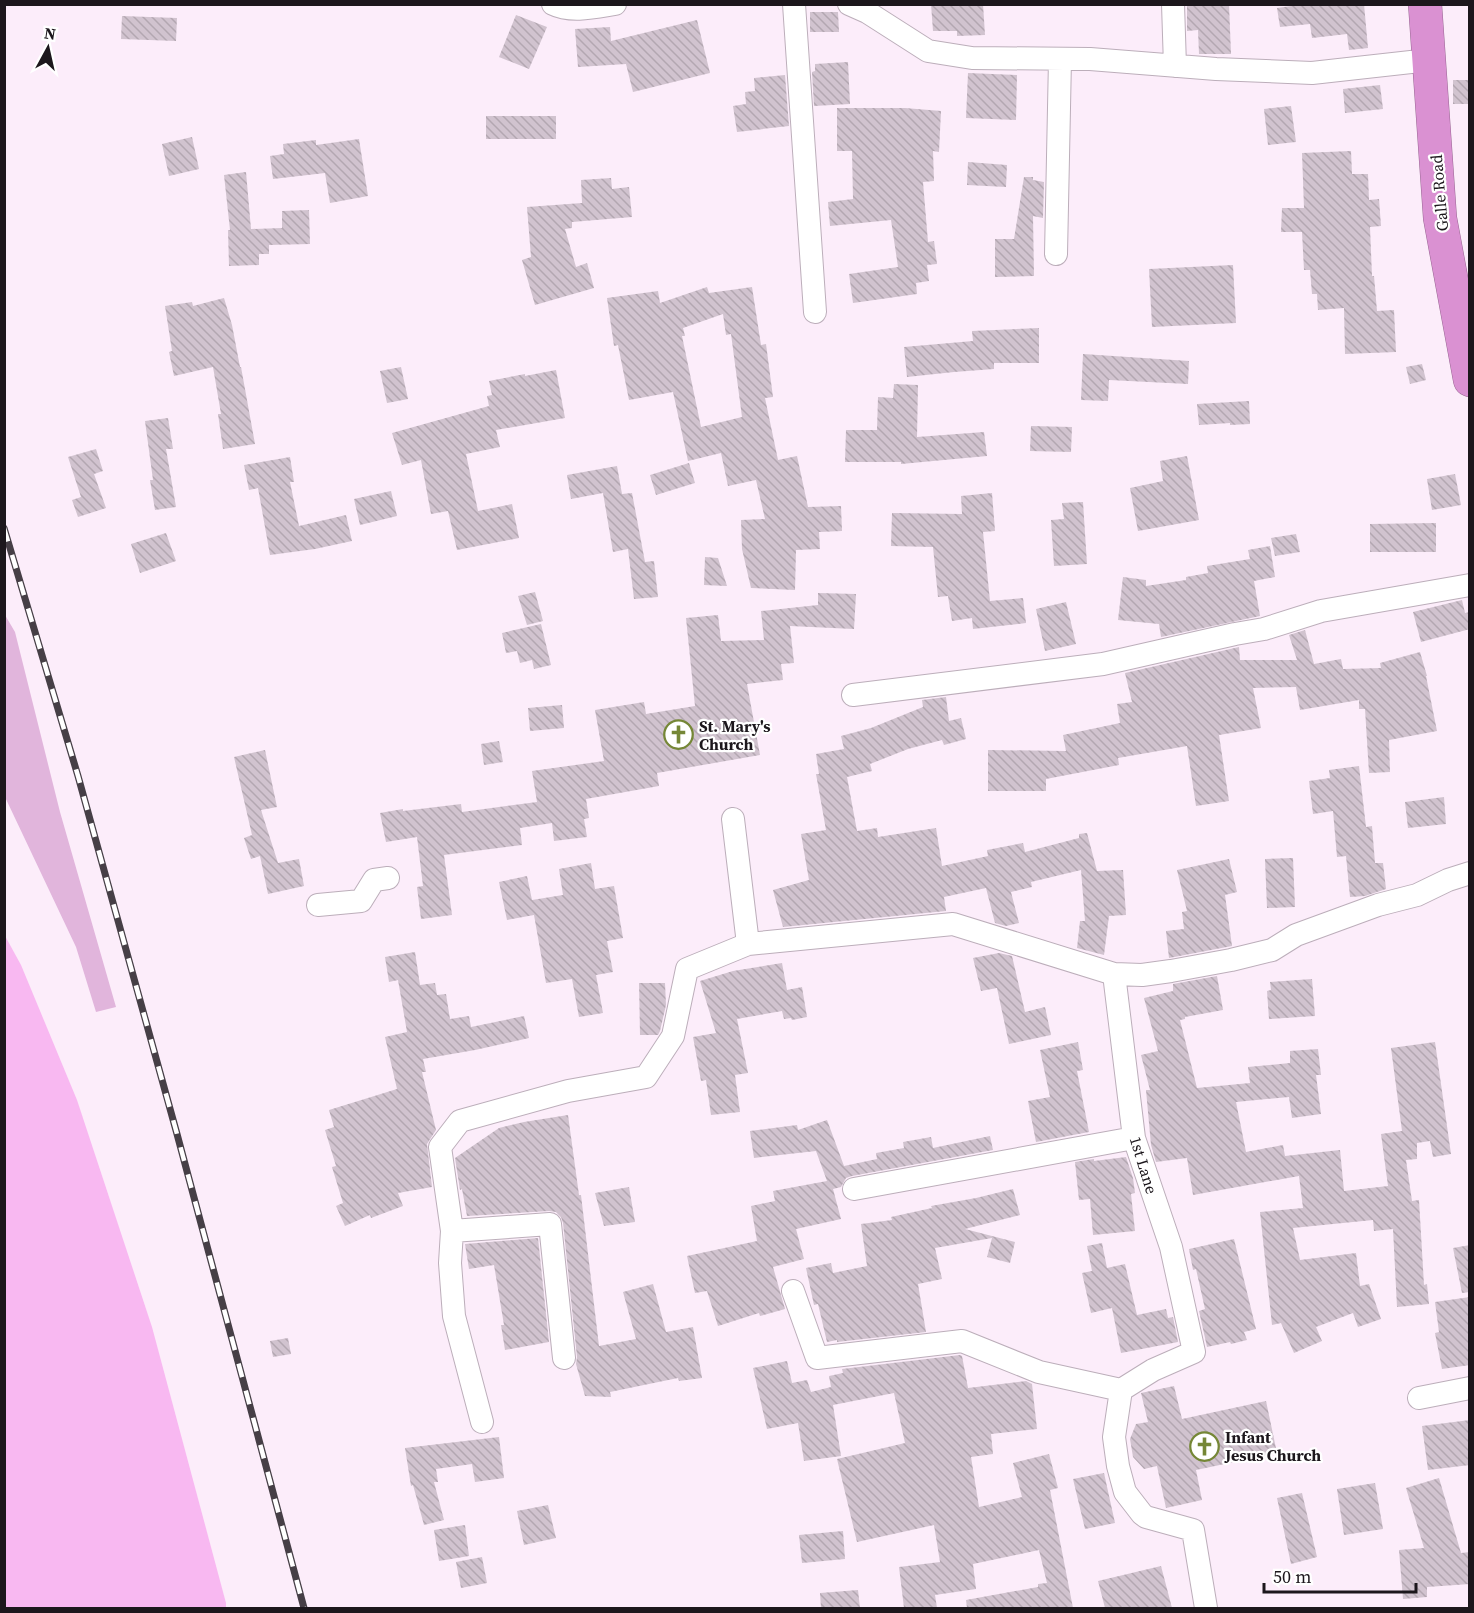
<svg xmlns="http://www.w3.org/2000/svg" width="1474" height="1613" viewBox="0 0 1474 1613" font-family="'Source Serif 4',serif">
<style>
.green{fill:#e1b5dc}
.water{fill:#f8b8f1}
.building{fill:url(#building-back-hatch);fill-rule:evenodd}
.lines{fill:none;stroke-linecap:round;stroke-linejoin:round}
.minor-casing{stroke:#bcaeba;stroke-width:24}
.highway-casing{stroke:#986692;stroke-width:34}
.minor{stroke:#fff;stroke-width:22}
.highway{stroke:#da91d2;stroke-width:33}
.rail-casing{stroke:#463f46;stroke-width:7}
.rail{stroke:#fff;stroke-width:4.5;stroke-dasharray:14;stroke-linecap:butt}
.labels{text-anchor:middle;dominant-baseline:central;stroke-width:4.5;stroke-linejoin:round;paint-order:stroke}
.street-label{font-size:16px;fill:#1c171c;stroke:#fff}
.poi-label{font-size:16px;font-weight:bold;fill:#1c171c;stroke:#fff;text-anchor:start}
</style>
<defs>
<pattern id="building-back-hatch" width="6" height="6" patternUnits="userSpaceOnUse" patternTransform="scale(1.5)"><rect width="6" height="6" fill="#d1c3cf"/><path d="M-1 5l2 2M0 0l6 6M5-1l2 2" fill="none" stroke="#b3a7b1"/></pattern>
</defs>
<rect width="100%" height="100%" fill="#fcedfa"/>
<!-- green -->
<path class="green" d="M 5,615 L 15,632 L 60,812 L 116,1007 L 96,1012 L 76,947 L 5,797 Z"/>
<!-- water -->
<path class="water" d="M 4,934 L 21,965 L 77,1100 L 152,1327 L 226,1603 L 226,1608 L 5,1608 Z"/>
<!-- building -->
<path class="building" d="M 931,4 L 983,4 L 985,35 L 957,36 L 957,31 L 933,31 Z
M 1187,4 L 1229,4 L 1231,54 L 1199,54 L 1198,30 L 1187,31 Z
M 1306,4 L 1364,4 L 1368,48 L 1349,50 L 1347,34 L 1312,38 L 1310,24 L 1280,27 L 1277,8 Z
M 810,12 L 838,12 L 839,32 L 810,32 Z
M 516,15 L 547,27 L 529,69 L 499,57 Z
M 122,16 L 177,18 L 176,41 L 121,39 Z
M 697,20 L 710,73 L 633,92 L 626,64 L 578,67 L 575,29 L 610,27 L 611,41 Z
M 848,62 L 850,104 L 814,106 L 812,72 L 815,71 L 815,64 Z
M 968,73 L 1017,75 L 1016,120 L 966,118 Z
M 785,75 L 789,126 L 737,132 L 733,106 L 746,104 L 745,92 L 755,91 L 754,78 Z
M 1453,80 L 1470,80 L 1470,104 L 1453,104 Z
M 1380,85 L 1383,109 L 1345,113 L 1343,89 Z
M 1291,106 L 1296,142 L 1268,145 L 1264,109 Z
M 837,108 L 905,108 L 941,111 L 939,152 L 933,151 L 934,181 L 923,182 L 928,242 L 934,241 L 937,264 L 927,265 L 929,281 L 916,283 L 917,294 L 853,303 L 849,274 L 898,267 L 891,220 L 830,226 L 828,202 L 853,199 L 852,151 L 837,151 Z
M 486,116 L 556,116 L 556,139 L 486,139 Z
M 192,137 L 199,169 L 169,176 L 162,144 Z
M 359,139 L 368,196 L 330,203 L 325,173 L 273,179 L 270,156 L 284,154 L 283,144 L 316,140 L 316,145 Z
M 1351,151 L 1352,174 L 1368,174 L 1369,200 L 1379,199 L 1381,226 L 1370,227 L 1372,276 L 1374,276 L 1377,311 L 1394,310 L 1396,352 L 1345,354 L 1344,308 L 1318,310 L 1317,294 L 1312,294 L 1310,270 L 1304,270 L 1302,232 L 1281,232 L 1282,208 L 1304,208 L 1302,153 Z
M 968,162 L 1007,165 L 1006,187 L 967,185 Z
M 246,172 L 251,229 L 282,228 L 282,211 L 309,210 L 310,244 L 269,245 L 269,254 L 259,254 L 259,265 L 229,266 L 228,230 L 230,230 L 224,175 Z
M 1024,177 L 1033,177 L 1033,180 L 1044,182 L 1043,218 L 1033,216 L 1034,276 L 995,277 L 995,239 L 1014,239 Z
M 611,178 L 612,189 L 629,187 L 632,217 L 572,222 L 572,228 L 565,229 L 576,267 L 587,263 L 594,288 L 535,305 L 522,260 L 531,257 L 527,207 L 582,203 L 581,180 Z
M 1233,265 L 1236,323 L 1152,327 L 1149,269 Z
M 707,287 L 709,293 L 752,287 L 761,345 L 766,344 L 773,397 L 765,398 L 778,460 L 797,456 L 808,507 L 841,506 L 842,531 L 819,532 L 820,549 L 796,550 L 795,590 L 751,588 L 742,549 L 741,520 L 765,519 L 756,480 L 728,486 L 721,453 L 688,461 L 673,392 L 629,400 L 618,345 L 614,346 L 607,298 L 658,291 L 660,303 ZM 723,314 L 726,335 L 731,334 L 742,417 L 701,427 L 682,336 L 685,336 L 683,328 Z
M 224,298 L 232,325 L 240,367 L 241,367 L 255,444 L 223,449 L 218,414 L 221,414 L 213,367 L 174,376 L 169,352 L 172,351 L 165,306 L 192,302 L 193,306 Z
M 1039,328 L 1039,363 L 994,363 L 994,369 L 954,372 L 907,377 L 904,347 L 973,341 L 972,331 Z
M 1083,354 L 1189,361 L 1188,384 L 1109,380 L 1108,401 L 1081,400 Z
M 1422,364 L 1426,380 L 1410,384 L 1406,367 Z
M 401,367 L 408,399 L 387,403 L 380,371 Z
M 556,370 L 565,418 L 496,430 L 500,447 L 466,454 L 478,511 L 512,504 L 519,538 L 457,550 L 448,511 L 431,514 L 421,460 L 402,465 L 392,433 L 489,406 L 487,396 L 492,395 L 489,381 L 525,374 L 525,376 Z
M 894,384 L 918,385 L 917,437 L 984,432 L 987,456 L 901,464 L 901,462 L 845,462 L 846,430 L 877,430 L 878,397 L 893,398 Z
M 1249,401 L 1250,424 L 1230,425 L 1230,423 L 1199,425 L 1197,404 Z
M 168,418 L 173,449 L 166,449 L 176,507 L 155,510 L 150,480 L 153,480 L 145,421 Z
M 1031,426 L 1072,427 L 1071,452 L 1030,451 Z
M 96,449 L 103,471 L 94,474 L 106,508 L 78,517 L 72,500 L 81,497 L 68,457 Z
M 1187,456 L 1199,520 L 1138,531 L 1130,488 L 1163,481 L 1160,461 Z
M 290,457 L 294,482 L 290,482 L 299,526 L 346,515 L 352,541 L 315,549 L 270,555 L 258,488 L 249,490 L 244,465 Z
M 689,463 L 695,483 L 656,495 L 650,475 Z
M 617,466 L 622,494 L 632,493 L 645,562 L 654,561 L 658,597 L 634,599 L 628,549 L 613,552 L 603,493 L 571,499 L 567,475 Z
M 1455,474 L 1461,505 L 1432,510 L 1427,479 Z
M 391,491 L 397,516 L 360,525 L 354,499 Z
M 992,493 L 995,531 L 983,532 L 990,601 L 1023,598 L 1026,623 L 973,629 L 972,618 L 952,621 L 948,596 L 938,597 L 933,547 L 891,546 L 892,513 L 962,514 L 961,496 Z
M 1083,502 L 1087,564 L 1054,566 L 1051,520 L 1064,519 L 1062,503 Z
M 1436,523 L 1436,552 L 1370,552 L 1370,524 Z
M 166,533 L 176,561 L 140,573 L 131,544 Z
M 1296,534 L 1300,552 L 1275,556 L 1271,538 Z
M 1270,546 L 1275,577 L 1254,581 L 1260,616 L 1161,637 L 1159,624 L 1118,620 L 1123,577 L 1146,580 L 1146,586 L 1186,580 L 1186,577 L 1208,573 L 1207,566 L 1250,559 L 1248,550 Z
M 705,557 L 718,558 L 727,586 L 704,585 Z
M 535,592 L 543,621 L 527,625 L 518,596 Z
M 818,593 L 856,594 L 854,629 L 790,626 L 794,663 L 781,664 L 783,680 L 747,684 L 760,755 L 657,773 L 659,786 L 586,799 L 589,818 L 584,819 L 587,837 L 554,841 L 552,823 L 520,828 L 522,845 L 444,855 L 452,915 L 421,919 L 417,887 L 423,886 L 417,837 L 386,842 L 380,813 L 403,809 L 403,811 L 461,804 L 462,812 L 537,802 L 532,771 L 604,761 L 595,710 L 644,702 L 646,714 L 695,706 L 686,618 L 718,615 L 721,641 L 764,640 L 761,611 L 818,605 Z
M 1462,600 L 1465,613 L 1470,612 L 1470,629 L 1421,642 L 1413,612 Z
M 1066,602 L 1076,644 L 1045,651 L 1036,609 Z
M 541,624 L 551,665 L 534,669 L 532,660 L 520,663 L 517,651 L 506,653 L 502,633 Z
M 1305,630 L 1314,664 L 1341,659 L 1343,669 L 1381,668 L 1380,663 L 1420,652 L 1427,676 L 1426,676 L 1437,731 L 1389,740 L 1390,772 L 1369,773 L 1365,709 L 1359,709 L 1359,700 L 1300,710 L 1296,687 L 1253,688 L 1261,728 L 1219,735 L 1229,801 L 1196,806 L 1187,746 L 1118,758 L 1119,765 L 1046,779 L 1046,791 L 988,791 L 988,750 L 1066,751 L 1063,735 L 1120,723 L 1117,704 L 1132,702 L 1125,673 L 1239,647 L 1240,660 L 1297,660 L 1289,635 Z
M 946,697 L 949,721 L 961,718 L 966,739 L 944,745 L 942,740 L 908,749 L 870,764 L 872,771 L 847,777 L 857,831 L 877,828 L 878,837 L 936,828 L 942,866 L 988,856 L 987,850 L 1023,843 L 1025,852 L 1079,838 L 1079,834 L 1087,833 L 1097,871 L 1123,870 L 1126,915 L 1109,916 L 1104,955 L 1077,948 L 1080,921 L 1085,921 L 1081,870 L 1031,882 L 1032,887 L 1011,892 L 1019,923 L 1006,926 L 995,923 L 986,888 L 944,897 L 946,911 L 783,927 L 773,890 L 809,880 L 801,834 L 826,830 L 816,774 L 819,774 L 816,754 L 844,749 L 841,736 L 871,728 L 923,707 L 922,700 Z
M 562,705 L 564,728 L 530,731 L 528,708 Z
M 499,741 L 503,762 L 484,765 L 481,744 Z
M 265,750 L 277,807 L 261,810 L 278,863 L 299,859 L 304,886 L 268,894 L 260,856 L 251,859 L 244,838 L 252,835 L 234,757 Z
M 1359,766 L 1366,827 L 1372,826 L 1375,863 L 1383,863 L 1386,889 L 1365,896 L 1350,897 L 1346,856 L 1337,857 L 1333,811 L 1313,814 L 1309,781 L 1330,778 L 1329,770 Z
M 1444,797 L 1446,824 L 1408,828 L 1405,802 Z
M 1293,858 L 1295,907 L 1267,908 L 1265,859 Z
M 1229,859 L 1237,892 L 1225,895 L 1232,946 L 1169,958 L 1166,931 L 1184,929 L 1182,912 L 1187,911 L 1177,870 Z
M 591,863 L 595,889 L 614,886 L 623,938 L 607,941 L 613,972 L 596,975 L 603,1013 L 579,1017 L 572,979 L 546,983 L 534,915 L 507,920 L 499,882 L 527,876 L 532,900 L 563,895 L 559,869 Z
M 415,952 L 420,985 L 435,983 L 437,995 L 446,994 L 450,1019 L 469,1016 L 471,1027 L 524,1016 L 529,1038 L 475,1050 L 423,1059 L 426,1072 L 422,1072 L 436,1130 L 427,1144 L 432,1187 L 398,1193 L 403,1206 L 371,1218 L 370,1215 L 345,1226 L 336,1206 L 343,1203 L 332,1167 L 336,1166 L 325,1130 L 334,1127 L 329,1110 L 397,1089 L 385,1037 L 407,1032 L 398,980 L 389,982 L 385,957 Z
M 999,953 L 1012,956 L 1025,1012 L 1045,1007 L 1051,1035 L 1009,1044 L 997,988 L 981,991 L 973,958 Z
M 782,963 L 787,990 L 802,987 L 807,1017 L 792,1020 L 791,1018 L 784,1019 L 782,1011 L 737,1019 L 748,1073 L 735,1075 L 740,1112 L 711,1115 L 706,1080 L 701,1081 L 693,1037 L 716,1033 L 700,981 L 733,971 Z
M 1217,976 L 1223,1010 L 1185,1017 L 1185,1019 L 1180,1020 L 1197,1088 L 1250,1083 L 1248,1067 L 1290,1063 L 1290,1051 L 1318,1049 L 1321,1075 L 1316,1075 L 1321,1114 L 1292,1118 L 1289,1097 L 1236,1102 L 1246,1152 L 1283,1145 L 1285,1156 L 1340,1150 L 1344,1191 L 1388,1186 L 1381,1134 L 1402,1131 L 1391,1048 L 1435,1042 L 1451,1154 L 1433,1157 L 1430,1141 L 1417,1143 L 1417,1159 L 1406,1160 L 1412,1201 L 1419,1200 L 1424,1285 L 1427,1284 L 1429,1304 L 1397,1307 L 1393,1229 L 1374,1231 L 1373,1220 L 1293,1228 L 1300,1260 L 1356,1253 L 1360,1286 L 1369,1284 L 1381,1319 L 1358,1327 L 1353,1313 L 1316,1327 L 1322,1341 L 1294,1353 L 1281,1323 L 1272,1325 L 1260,1212 L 1303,1208 L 1299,1176 L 1193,1195 L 1187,1158 L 1156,1162 L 1151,1145 L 1146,1090 L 1150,1090 L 1141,1055 L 1158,1051 L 1144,998 L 1173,991 L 1173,984 Z
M 1312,979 L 1315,1016 L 1269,1019 L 1267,991 L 1271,990 L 1270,982 Z
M 639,983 L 665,983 L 666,1005 L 660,1031 L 658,1035 L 640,1035 Z
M 1078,1042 L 1083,1070 L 1077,1071 L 1089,1132 L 1036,1142 L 1028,1101 L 1050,1097 L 1040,1050 Z
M 568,1115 L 579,1195 L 581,1195 L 599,1346 L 636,1339 L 623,1292 L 653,1284 L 666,1332 L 693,1327 L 702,1378 L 679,1381 L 678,1378 L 610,1392 L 611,1397 L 585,1396 L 576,1364 L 577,1357 L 563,1223 L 561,1217 L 556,1212 L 549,1211 L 467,1216 L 462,1189 L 460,1190 L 455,1158 L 499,1128 L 524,1122 Z
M 827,1120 L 844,1166 L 877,1159 L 876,1153 L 904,1148 L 903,1142 L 931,1137 L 933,1148 L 990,1136 L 993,1150 L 852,1176 L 846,1178 L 841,1187 L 833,1189 L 841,1219 L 796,1229 L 804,1259 L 773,1267 L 785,1309 L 760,1316 L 759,1313 L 718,1326 L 707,1291 L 695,1293 L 687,1256 L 757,1241 L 751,1206 L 775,1201 L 773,1191 L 827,1181 L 816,1151 L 754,1158 L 750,1131 L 797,1125 L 798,1130 Z
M 1126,1157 L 1133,1178 L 1135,1193 L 1131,1194 L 1135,1231 L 1093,1235 L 1090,1199 L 1079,1200 L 1075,1162 L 1094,1159 L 1094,1161 Z
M 629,1187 L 635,1222 L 604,1226 L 595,1193 Z
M 1013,1189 L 1020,1215 L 965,1229 L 1015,1242 L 1010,1263 L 987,1257 L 992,1238 L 935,1248 L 942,1279 L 918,1284 L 926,1332 L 837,1342 L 837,1340 L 827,1342 L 818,1304 L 814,1305 L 806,1268 L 831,1263 L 833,1273 L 867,1266 L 861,1224 L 892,1220 L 891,1217 L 932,1208 L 931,1206 L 976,1198 Z
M 538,1238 L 549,1342 L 505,1350 L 501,1325 L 504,1325 L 494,1265 L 469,1269 L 465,1244 Z
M 1234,1239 L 1256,1329 L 1244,1332 L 1247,1340 L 1231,1344 L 1230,1342 L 1207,1347 L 1199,1311 L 1205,1309 L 1196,1269 L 1193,1270 L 1189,1249 Z
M 1102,1243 L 1107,1268 L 1125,1264 L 1137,1315 L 1166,1309 L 1168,1318 L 1173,1317 L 1178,1342 L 1121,1353 L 1112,1308 L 1091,1313 L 1082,1273 L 1092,1271 L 1087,1246 Z
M 1470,1245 L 1470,1292 L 1462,1293 L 1453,1248 Z
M 1470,1297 L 1470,1365 L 1442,1369 L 1435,1333 L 1439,1332 L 1435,1302 Z
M 288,1338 L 291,1354 L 273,1357 L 270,1341 Z
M 960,1355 L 962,1356 L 968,1388 L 1026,1381 L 1032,1384 L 1037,1429 L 991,1434 L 993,1454 L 971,1457 L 979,1507 L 1022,1497 L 1013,1463 L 1049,1454 L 1058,1488 L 1050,1490 L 1073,1608 L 967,1608 L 966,1600 L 1038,1587 L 1038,1584 L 1047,1583 L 1039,1550 L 973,1564 L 976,1589 L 935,1595 L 937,1608 L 904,1608 L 899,1567 L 940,1562 L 934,1525 L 857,1542 L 837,1459 L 905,1443 L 894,1393 L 833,1405 L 841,1456 L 804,1461 L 798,1423 L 767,1429 L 753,1368 L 787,1361 L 792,1383 L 807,1380 L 811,1392 L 831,1387 L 829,1376 L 843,1373 L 842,1369 Z
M 1174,1386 L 1182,1419 L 1266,1401 L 1277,1453 L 1196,1470 L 1202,1500 L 1166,1508 L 1157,1466 L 1144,1469 L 1133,1457 L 1130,1439 L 1136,1424 L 1148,1422 L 1141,1393 Z
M 1470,1420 L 1470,1465 L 1428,1470 L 1422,1426 Z
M 499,1437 L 504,1478 L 475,1482 L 472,1464 L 436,1469 L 438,1482 L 434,1482 L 444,1520 L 424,1525 L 413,1485 L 411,1486 L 405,1448 Z
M 1104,1473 L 1115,1523 L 1085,1529 L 1073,1479 Z
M 1439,1478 L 1461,1553 L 1470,1552 L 1470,1584 L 1427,1587 L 1427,1597 L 1403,1599 L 1399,1550 L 1424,1548 L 1406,1488 Z
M 1375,1483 L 1383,1529 L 1344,1535 L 1337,1489 Z
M 1302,1493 L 1317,1557 L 1291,1564 L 1277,1498 Z
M 548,1505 L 556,1538 L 524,1545 L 517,1511 Z
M 465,1525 L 469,1556 L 439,1561 L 434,1530 Z
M 843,1531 L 845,1559 L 802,1563 L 799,1535 Z
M 482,1557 L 487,1583 L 461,1588 L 456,1562 Z
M 1161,1566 L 1172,1608 L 1105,1608 L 1098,1581 Z
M 858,1590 L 860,1608 L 821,1608 L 820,1593 Z"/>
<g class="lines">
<defs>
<path id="minor" d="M 553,4 C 571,13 596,7 615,4
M 794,4 L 815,312
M 849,4 L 867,12 L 928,51 L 972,58 L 1090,59 L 1216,69 L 1312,73 L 1429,60
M 1173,4 L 1175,66
M 1056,254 L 1060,59
M 853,695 L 1103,664 L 1235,634 L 1264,629 L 1321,611 L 1470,585
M 733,819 L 748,944
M 318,905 L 361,901 L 374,880 L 388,878
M 1114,974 L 1134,1138 L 1171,1247 L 1194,1352 L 1153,1370 L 1121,1390 L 1114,1437 L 1118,1466 L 1125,1492 L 1142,1514 L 1146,1517 L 1193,1530 L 1206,1608
M 854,1189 L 1134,1138
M 452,1231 L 550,1224 L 564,1358
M 793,1291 L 817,1358 L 962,1341 L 1039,1372 L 1121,1390
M 1419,1398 L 1470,1388
M 482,1422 L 454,1316 L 450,1263 L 452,1231 L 440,1147 L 460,1121 L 568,1091 L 646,1077 L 673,1036 L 687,969 L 748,944 L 953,924 L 1114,974 L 1142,975 L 1171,971 L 1231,960 L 1272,950 L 1296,935 L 1378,905 L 1417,895 L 1448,880 L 1470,873"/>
<path id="highway" d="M 1425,4 L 1440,218 L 1470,380"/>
</defs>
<!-- minor casing -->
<use href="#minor" class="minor-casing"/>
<!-- highway casing -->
<use href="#highway" class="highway-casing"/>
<!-- minor -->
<use href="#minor" class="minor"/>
<!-- highway -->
<use href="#highway" class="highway"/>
<defs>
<path id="rail" d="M 4,528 L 78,776 L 177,1134 L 304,1608"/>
</defs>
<!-- rail casing -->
<use href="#rail" class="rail-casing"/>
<!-- rail -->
<use href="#rail" class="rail"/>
</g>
<!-- icons -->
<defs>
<symbol id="church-ring" viewBox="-11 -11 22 22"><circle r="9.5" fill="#fff" stroke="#758736" stroke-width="1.5"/><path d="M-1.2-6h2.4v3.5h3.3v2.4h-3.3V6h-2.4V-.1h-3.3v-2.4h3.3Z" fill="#758736"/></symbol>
</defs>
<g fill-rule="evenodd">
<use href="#church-ring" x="662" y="718" width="33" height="33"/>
<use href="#church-ring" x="1188" y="1430" width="33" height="33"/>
</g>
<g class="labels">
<!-- street labels -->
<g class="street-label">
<text transform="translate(1439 193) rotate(-95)">Galle Road</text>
<text transform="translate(1144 1165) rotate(73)">1st Lane</text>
</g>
<!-- poi labels -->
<g class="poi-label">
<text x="699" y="726">St. Mary's<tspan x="699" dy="18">Church</tspan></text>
<text x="1225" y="1437">Infant<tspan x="1225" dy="18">Jesus Church</tspan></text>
</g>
</g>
<!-- border -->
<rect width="1474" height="1613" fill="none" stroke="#1c171c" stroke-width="12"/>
<!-- north arrow -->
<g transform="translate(48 48) rotate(8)" stroke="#ffffff" stroke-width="4.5" paint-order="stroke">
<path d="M0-4.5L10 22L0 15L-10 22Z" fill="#1c171c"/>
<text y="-9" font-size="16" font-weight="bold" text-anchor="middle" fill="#1c171c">N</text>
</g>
<!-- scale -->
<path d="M1264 1583v9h152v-9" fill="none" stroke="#1c171c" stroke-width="3"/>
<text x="1273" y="1583" font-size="18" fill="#1c171c" stroke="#ffffff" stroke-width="4.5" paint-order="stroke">50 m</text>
</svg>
